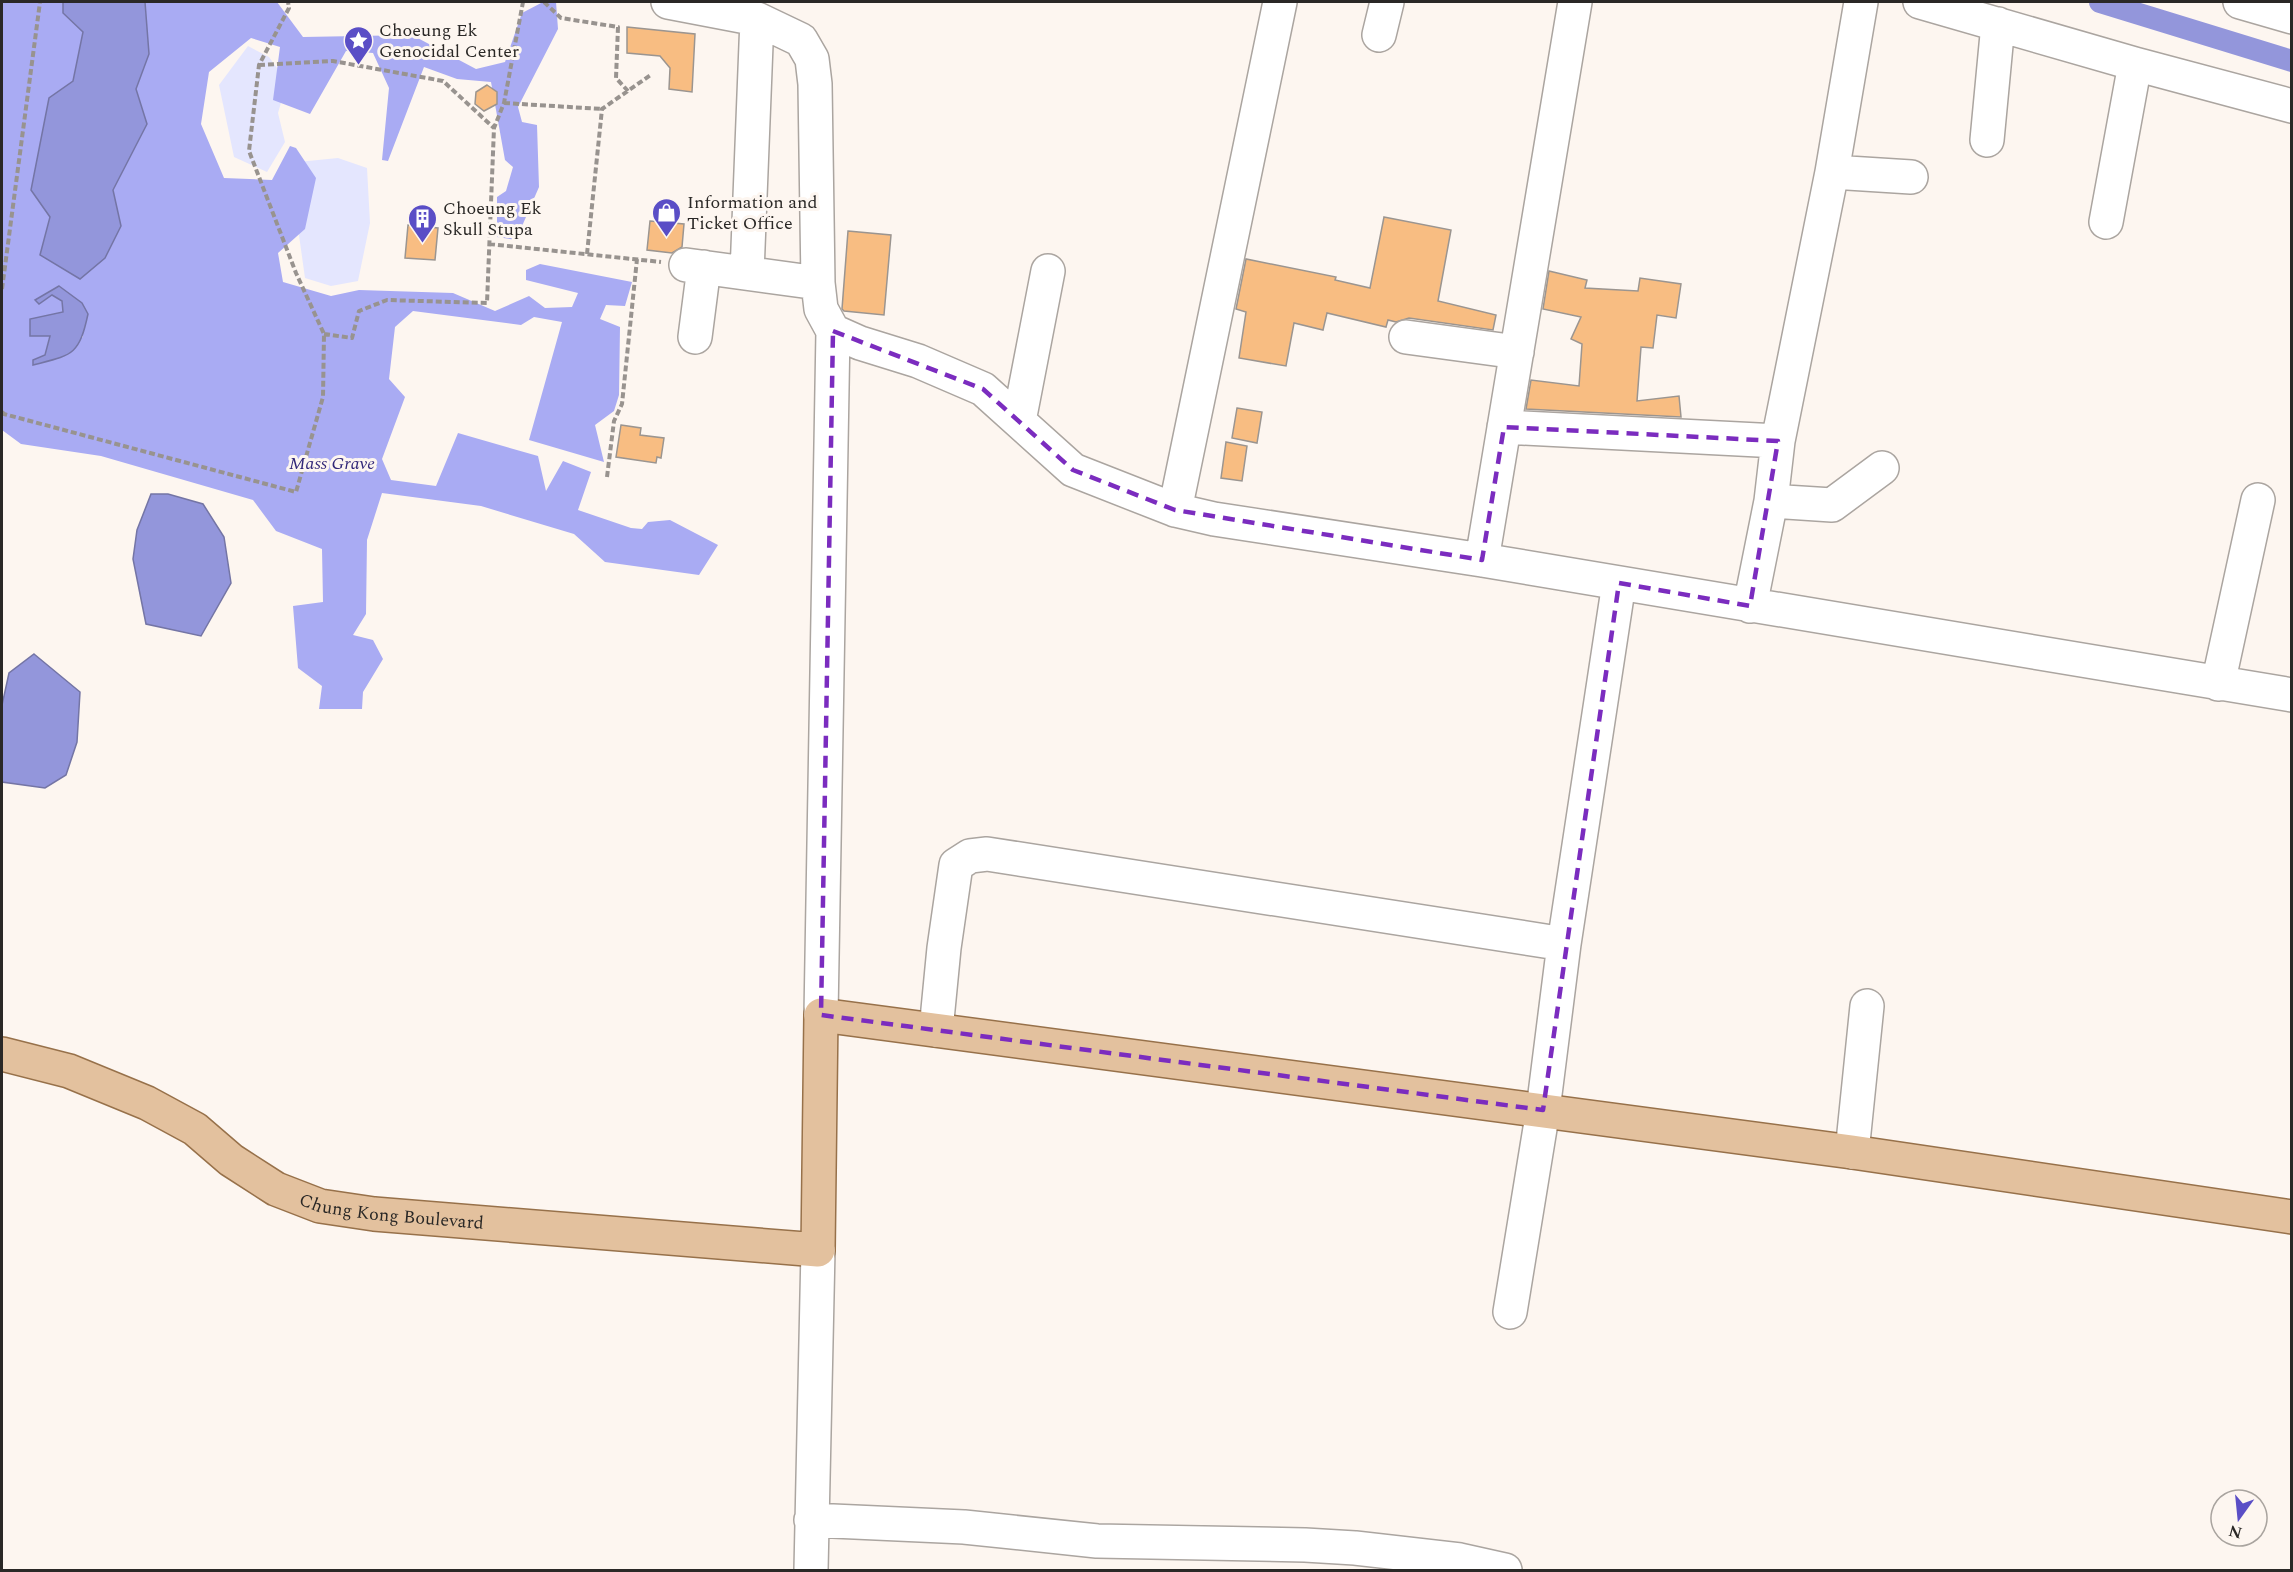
<svg xmlns="http://www.w3.org/2000/svg" width="2293" height="1572" viewBox="0 0 2293 1572" font-family="Spectral,serif">
<style>
.green{fill:#e4e6fe}
.forest{fill:#a9abf3;fill-rule:evenodd}
.water{fill:#9396db;stroke:#7475a5;stroke-width:1.5}
.lines{fill:none;stroke-linecap:round;stroke-linejoin:round}
.canal{stroke:#9396db;stroke-width:22}
.building{fill:#f8bd82;stroke:#9b9590;stroke-width:1.5}
.minor-casing{stroke:#aba5a0;stroke-width:36}
.major-casing{stroke:#97714a;stroke-width:36}
.path{stroke:#98938f;stroke-width:4;stroke-dasharray:6 3;stroke-linecap:butt}
.minor{stroke:#fff;stroke-width:33}
.major{stroke:#e3c19e;stroke-width:33}
.marked{fill:none;stroke:#7b2cbf;stroke-width:4.5;stroke-dasharray:12 8;stroke-linejoin:round}
.labels{text-anchor:middle;dominant-baseline:central;stroke-width:6;stroke-linejoin:round;paint-order:stroke}
.poi-label{font-size:18px;fill:#2a2826;stroke:#fdf6f0;text-anchor:start}
.park-label{font-size:18px;font-style:italic;fill:#312778;stroke:#fdf6f0}
.street-label{font-size:18px;fill:#2a2826;stroke:#fdf6f0}
</style>
<rect width="100%" height="100%" fill="#fdf6f0"/>
<!-- green -->
<path class="green" d="M 248,46 L 269,57 L 287,82 L 278,113 L 285,142 L 267,172 L 234,157 L 219,85 Z
M 338,158 L 367,168 L 370,223 L 358,281 L 331,286 L 305,278 L 297,221 L 298,162 Z"/>
<!-- forest -->
<path class="forest" d="M 2,2 L 63,2 L 63,13 L 83,32 L 73,81 L 31,190 L 50,217 L 105,258 L 121,226 L 113,190 L 147,124 L 136,89 L 149,54 L 145,2 L 277,2 L 303,37 L 412,35 L 476,69 L 505,62 L 522,13 L 543,2 L 556,2 L 558,29 L 518,107 L 522,122 L 537,125 L 539,187 L 516,240 L 497,237 L 497,197 L 506,191 L 513,167 L 505,160 L 491,82 L 457,79 L 424,67 L 388,161 L 382,160 L 389,88 L 373,53 L 346,51 L 310,114 L 273,100 L 280,47 L 251,38 L 209,72 L 201,124 L 224,178 L 272,180 L 290,146 L 296,148 L 316,178 L 305,229 L 278,253 L 283,282 L 331,296 L 359,290 L 453,293 L 495,311 L 529,296 L 545,308 L 572,307 L 578,293 L 526,280 L 526,270 L 540,264 L 632,282 L 625,306 L 606,305 L 600,319 L 620,327 L 619,395 L 614,411 L 595,425 L 604,462 L 529,440 L 562,322 L 534,317 L 521,325 L 413,311 L 395,327 L 389,379 L 405,397 L 382,459 L 391,480 L 436,486 L 458,433 L 538,456 L 546,491 L 563,461 L 591,472 L 578,510 L 631,528 L 642,529 L 648,522 L 670,520 L 718,545 L 699,575 L 605,562 L 574,534 L 481,506 L 382,493 L 367,540 L 366,614 L 353,635 L 373,640 L 383,659 L 363,692 L 362,709 L 319,709 L 322,686 L 298,668 L 293,606 L 323,602 L 322,549 L 276,531 L 253,500 L 101,456 L 21,444 L 2,430 ZM 59,286 L 83,337 L 45,355 L 50,335 L 63,312 L 62,301 L 52,295 L 39,304 Z"/>
<!-- water -->
<path class="water" d="M 63,2 L 145,2 L 149,54 L 136,89 L 147,124 L 113,190 L 121,226 L 105,258 L 80,279 L 40,255 L 50,217 L 31,190 L 49,98 L 73,81 L 83,32 L 63,13 Z
M 59,286 L 82,303 L 88,314 C 79,356 72,355 33,365 L 33,360 L 45,355 L 50,336 L 30,336 L 30,319 L 63,312 L 62,301 L 52,295 L 39,304 L 35,300 Z
M 151,494 L 168,494 L 203,504 L 224,537 L 231,583 L 201,636 L 146,624 L 133,559 L 137,530 Z
M 34,654 L 80,692 L 77,742 L 66,775 L 45,788 L 2,782 L 2,705 L 9,673 Z"/>
<g class="lines">
<!-- canal -->
<path class="canal" d="M 2100,2 L 2292,61"/>
</g>
<!-- building -->
<path class="building" d="M 627,27 L 695,34 L 692,92 L 669,89 L 670,68 L 660,56 L 627,53 Z
M 487,85 L 497,92 L 497,104 L 484,111 L 475,104 L 476,92 Z
M 1384,217 L 1451,230 L 1438,301 L 1496,315 L 1493,330 L 1409,318 L 1396,322 L 1388,320 L 1386,327 L 1327,313 L 1323,330 L 1294,323 L 1286,366 L 1239,358 L 1246,312 L 1236,309 L 1246,259 L 1336,277 L 1335,280 L 1370,288 Z
M 650,221 L 684,224 L 682,247 L 672,253 L 647,250 Z
M 408,225 L 438,228 L 435,260 L 405,258 Z
M 848,231 L 891,235 L 884,315 L 844,311 L 842,309 Z
M 1549,271 L 1587,280 L 1585,288 L 1638,291 L 1640,278 L 1681,284 L 1676,318 L 1657,315 L 1653,348 L 1641,347 L 1637,401 L 1679,396 L 1681,417 L 1526,409 L 1531,380 L 1579,386 L 1582,344 L 1571,339 L 1581,317 L 1543,309 Z
M 1237,408 L 1262,412 L 1257,443 L 1232,438 Z
M 621,425 L 641,428 L 640,435 L 664,438 L 661,458 L 657,457 L 656,463 L 616,457 Z
M 1226,442 L 1247,446 L 1242,481 L 1221,478 Z"/>
<g class="lines">
<defs>
<path id="minor" d="M 668,2 L 757,19 L 801,40 L 812,59 L 815,84 L 818,283 L 821,309 L 833,331 L 860,343 L 918,361 L 983,389 L 1073,470 L 1175,510 L 1214,519 L 1482,560 L 2292,695
M 1920,2 L 2135,64 L 2292,106
M 2240,2 L 2292,17
M 1379,35 L 1387,2
M 1987,140 L 1998,24
M 1832,172 L 1911,177
M 2106,222 L 2135,64
M 686,265 L 818,283
M 747,273 L 757,19
M 695,337 L 704,267
M 1406,337 L 1517,352
M 1019,421 L 1048,271
M 1504,427 L 1778,441
M 1771,501 L 1832,505 L 1882,468
M 1175,510 L 1280,2
M 1482,560 L 1575,2
M 1750,606 L 1771,501 L 1778,441 L 1832,172 L 1861,2
M 2218,684 L 2258,500
M 821,1015 L 833,331
M 936,1030 L 944,948 L 956,865 L 970,856 L 987,854 L 1564,944
M 1852,1152 L 1867,1006
M 1510,1312 L 1543,1110 L 1564,944 L 1619,583
M 811,1520 L 964,1527 L 1097,1541 L 1305,1545 L 1355,1548 L 1460,1560 L 1505,1570
M 811,1570 L 818,1250"/>
<g id="major">
<path id="s1" d="M 2,1054 L 69,1071 L 147,1103 L 195,1129 L 231,1160 L 276,1189 L 320,1206 L 374,1214 L 818,1250 L 821,1015 L 1852,1152 L 2292,1217"/>
</g>
</defs>
<!-- minor casing -->
<use href="#minor" class="minor-casing"/>
<!-- major casing -->
<use href="#major" class="major-casing"/>
<!-- path -->
<path class="path" d="M 544,2 L 561,18 L 618,27 L 616,78 L 628,91
M 259,65 L 333,61 L 443,81 L 494,128
M 504,103 L 602,109
M 489,244 L 661,262
M 587,254 L 602,109 L 652,74
M 2,289 L 40,2
M 324,334 L 352,338 L 359,311 L 387,300 L 487,303 L 494,128 L 504,103 L 523,2
M 2,412 L 4,414 L 296,492 L 323,397 L 324,334 L 296,273 L 249,151 L 259,65 L 289,8 L 288,2
M 607,477 L 614,421 L 622,404 L 637,259"/>
<!-- minor -->
<use href="#minor" class="minor"/>
<!-- major -->
<use href="#major" class="major"/>
</g>
<!-- marked area -->
<path class="marked" d="M 833,331 L 983,389 L 1073,470 L 1175,510 L 1482,560 L 1504,427 L 1778,441 L 1750,606 L 1619,583 L 1543,1110 L 821,1015 Z"/>
<!-- icons -->
<defs>
<symbol id="sight-pin" viewBox="-11 -11 22 30"><path d="M0 17L-7.5 6A9.5 9.5 0 1 1 7.5 6Z" fill="#5a4ec6" stroke="#fdf6f0"/><path d="M0-6L1.8-2.2L6-1.7L2.9 1.2L3.7 5.4L0 3.3L-3.7 5.4L-2.9 1.2L-6-1.7L-1.8-2.2Z" fill="#fff"/></symbol>
<symbol id="shop-pin" viewBox="-11 -11 22 30"><path d="M0 17L-7.5 6A9.5 9.5 0 1 1 7.5 6Z" fill="#5a4ec6" stroke="#fdf6f0"/><path d="M-5-2.5h2.3a2.7 3.5 0 0 1 5.4 0H5L5.5 6h-11ZM-1.5-2.5h3a1.5 2.3 0 0 0-3 0Z" fill="#fff"/></symbol>
<symbol id="building-pin" viewBox="-11 -11 22 30"><path d="M0 17L-7.5 6A9.5 9.5 0 1 1 7.5 6Z" fill="#5a4ec6" stroke="#fdf6f0"/><path d="M-4-6H4V6H1V3H-1V6H-4ZM-2.5-4.3h1.7v1.8h-1.7ZM.8-4.3h1.7v1.8H.8ZM-2.5-1h1.7V.8h-1.7ZM.8-1h1.7V.8H.8Z" fill="#fff"/></symbol>
</defs>
<g fill-rule="evenodd">
<use href="#sight-pin" x="342" y="24" width="33" height="45"/>
<use href="#shop-pin" x="650" y="196" width="33" height="45"/>
<use href="#building-pin" x="406" y="202" width="33" height="45"/>
</g>
<g class="labels">
<!-- poi labels -->
<g class="poi-label">
<text x="379" y="30">Choeung Ek<tspan x="379" dy="21">Genocidal Center</tspan></text>
<text x="687" y="202">Information and<tspan x="687" dy="21">Ticket Office</tspan></text>
<text x="443" y="208">Choeung Ek<tspan x="443" dy="21">Skull Stupa</tspan></text>
</g>
<!-- park labels -->
<g class="park-label">
<text x="332" y="463">Mass Grave</text>
</g>
<!-- street labels -->
<g class="street-label">
<text stroke="none"><textPath href="#s1" startOffset="428">Chung Kong Boulevard</textPath></text>
</g>
</g>
<!-- border -->
<rect width="2293" height="1572" fill="none" stroke="#2a2826" stroke-width="6"/>
<!-- north arrow -->
<g transform="translate(2239 1518) rotate(195)"><circle r="28" fill="#fdf6f0" stroke="#a9a49f" stroke-width="1.5"/>
<path d="M0-4.5L10 22L0 15L-10 22Z" fill="#5a4ec6"/>
<text y="-9" font-size="16" font-weight="bold" text-anchor="middle" fill="#2a2826">N</text>
</g>
</svg>
